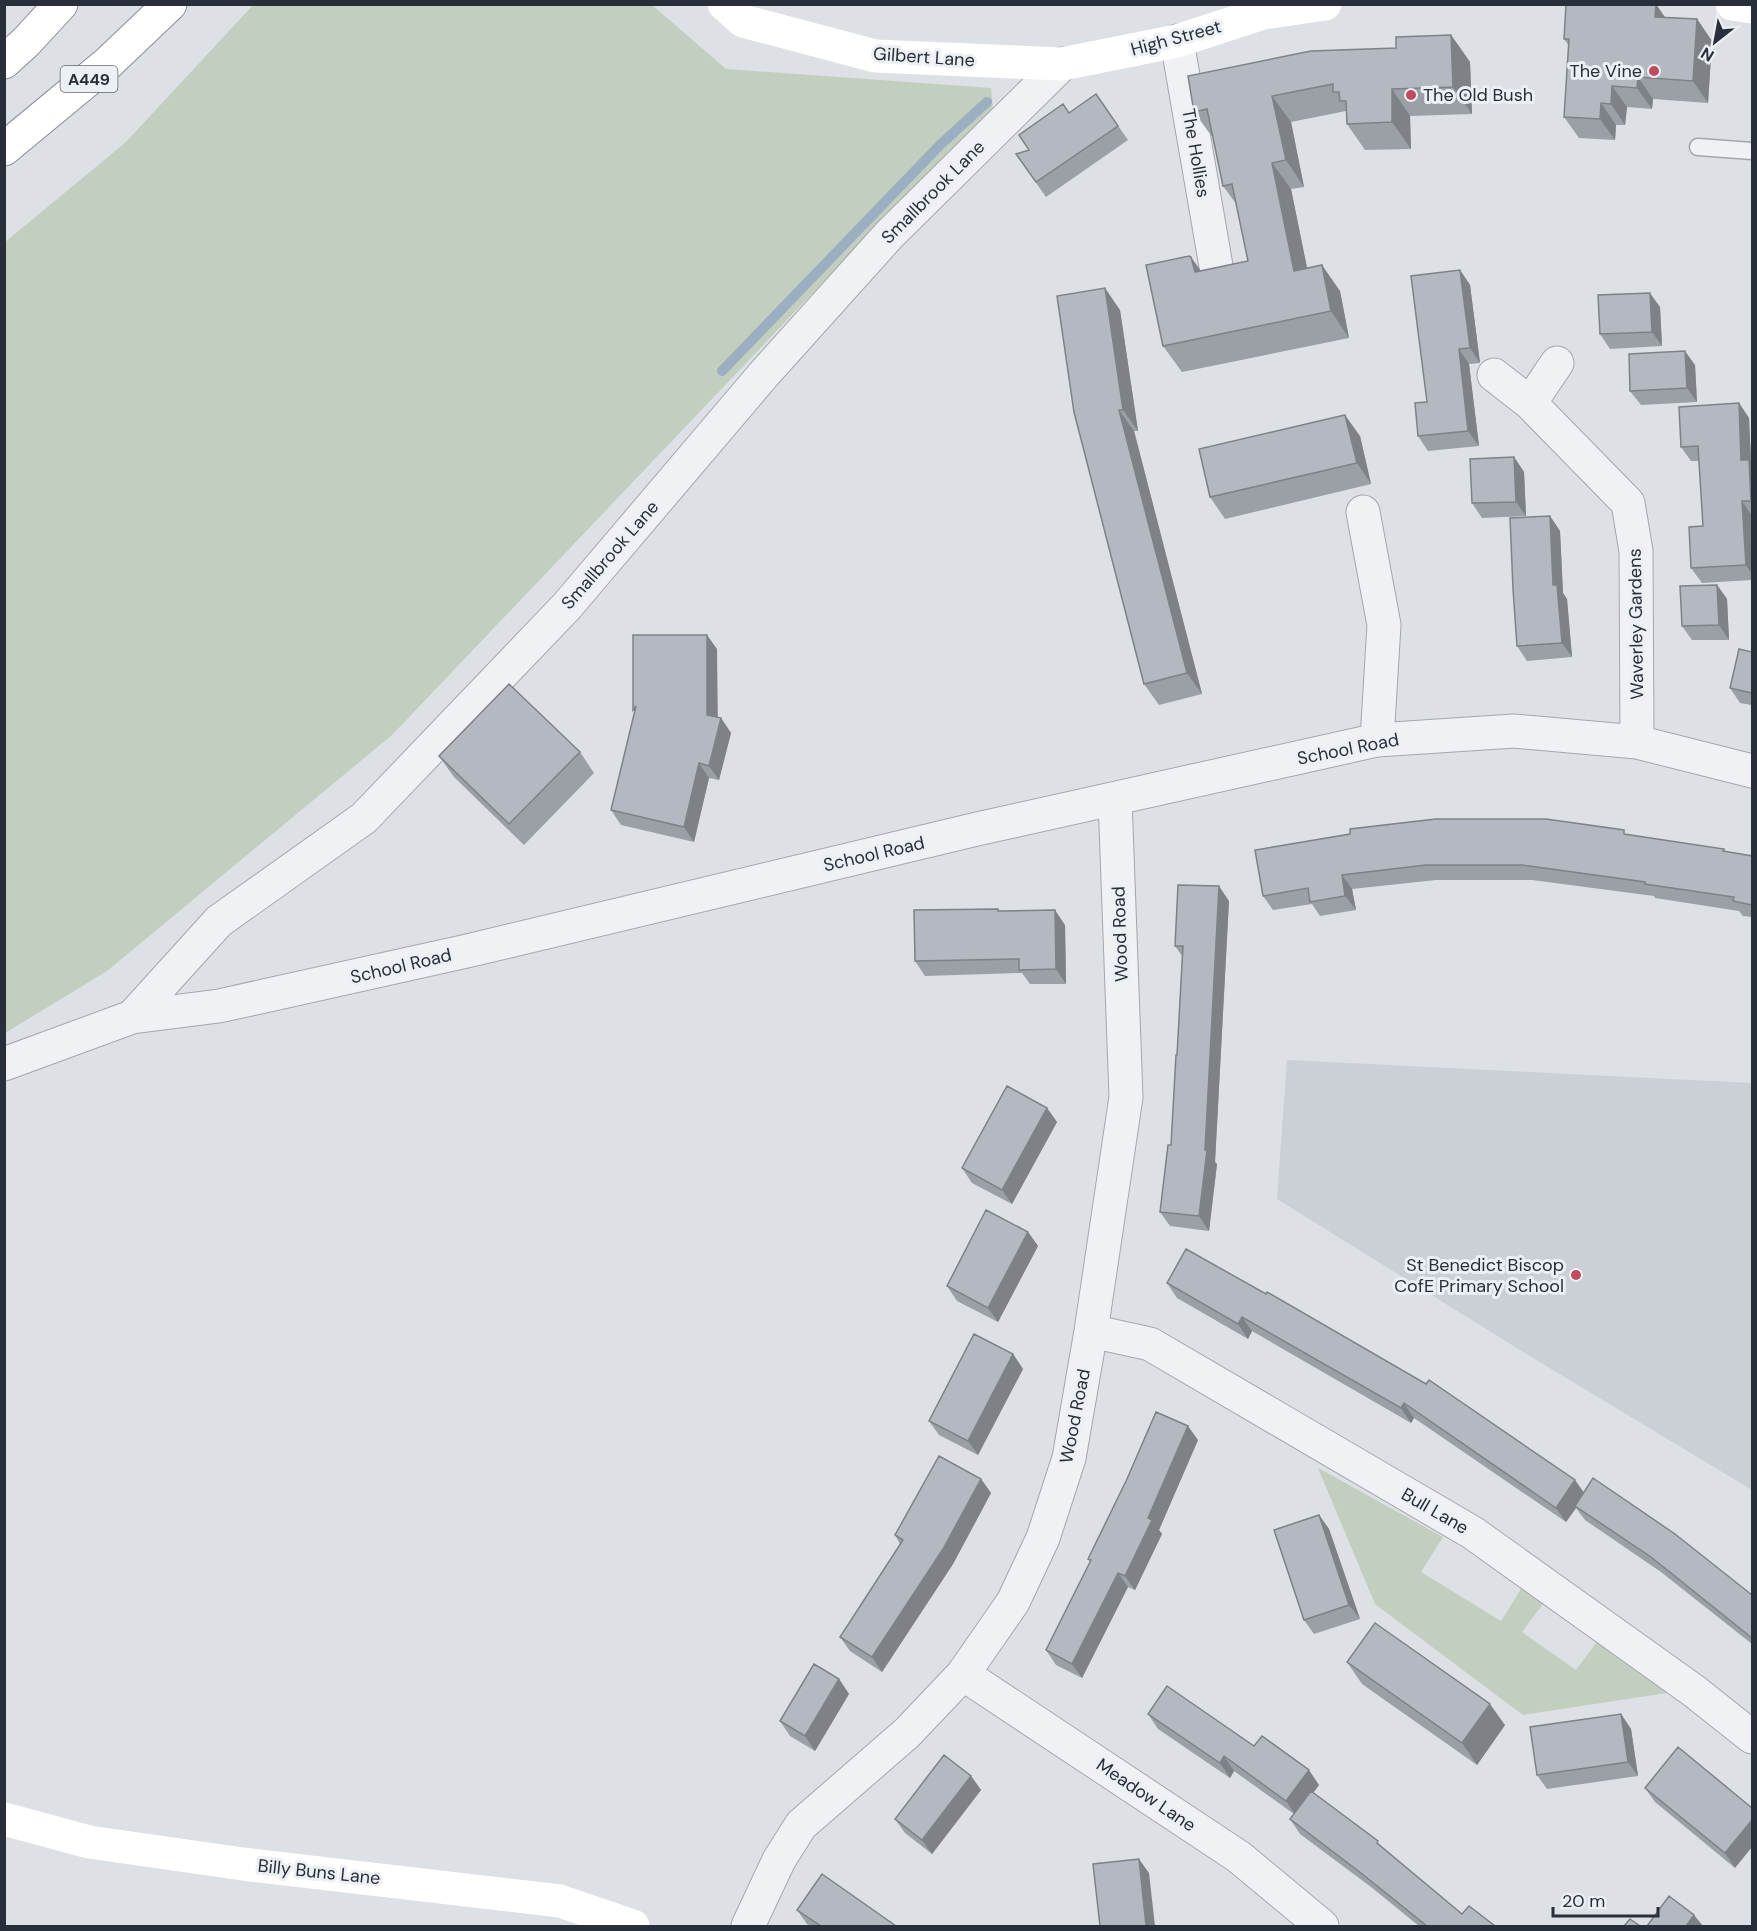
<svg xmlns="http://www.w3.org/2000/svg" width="1757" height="1931" viewBox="0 0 1757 1931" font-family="'DM Sans',sans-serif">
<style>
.built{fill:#cbcfd6}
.grass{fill:#c2cebe}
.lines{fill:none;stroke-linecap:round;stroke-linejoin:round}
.stream{stroke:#9baec2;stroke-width:10}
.lane-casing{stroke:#a3a7ae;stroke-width:19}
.street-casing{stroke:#a3a7ae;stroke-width:35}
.highway-casing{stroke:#868e9a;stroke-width:35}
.lane{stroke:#eff1f4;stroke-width:16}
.street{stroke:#eff1f4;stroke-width:33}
.secondary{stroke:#fff;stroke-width:33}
.highway{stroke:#fff;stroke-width:33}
.wall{fill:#9b9fa6}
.shaded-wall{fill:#7e8287}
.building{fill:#b4b9c1;stroke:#7e8287;stroke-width:1.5}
.poi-dot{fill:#bf4c5e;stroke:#eceff3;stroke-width:2}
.labels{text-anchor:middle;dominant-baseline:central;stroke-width:6;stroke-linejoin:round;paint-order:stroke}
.shield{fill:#eceff3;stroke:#636872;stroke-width:1.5}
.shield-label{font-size:16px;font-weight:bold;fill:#282e3a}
.street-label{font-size:18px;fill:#282e3a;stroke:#eceff3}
.poi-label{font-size:18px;fill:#282e3a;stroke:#eceff3;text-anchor:end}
</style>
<rect width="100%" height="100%" fill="#dde0e5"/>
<!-- built -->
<path class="built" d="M 1287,1060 L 1752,1083 L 1752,1490 L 1520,1350 L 1277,1199 Z"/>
<!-- grass -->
<path class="grass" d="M 253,5 L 652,5 L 726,69 L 991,88 L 994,121 L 927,173 L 392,735 L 107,971 L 5,1033 L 4,243 L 126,142 Z
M 1318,1468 L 1443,1537 L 1421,1572 L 1501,1621 L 1523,1586 L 1543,1604 L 1522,1632 L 1576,1670 L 1597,1642 L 1673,1692 L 1523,1715 L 1375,1604 Z"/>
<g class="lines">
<!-- stream -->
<path class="stream" d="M 722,371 L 940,145 L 987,102"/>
<defs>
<path id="lane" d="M 1698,147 L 1752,151"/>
<path id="street" d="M 1177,41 L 1216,266
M 1494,375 L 1530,403 L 1628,503 L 1636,551 L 1637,742
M 1530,403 L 1557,363
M 1363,512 L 1384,625 L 1377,740
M 132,1017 L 219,921 L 364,818 L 567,606 L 764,374 L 889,235 L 1062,64
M 4,1064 L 132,1017 L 219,1006 L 467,951 L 977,829 L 1377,740 L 1514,731 L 1637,742 L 1752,771
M 1091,1331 L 1150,1344 L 1473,1533 L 1694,1691 L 1752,1737
M 963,1674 L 1239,1857 L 1322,1926
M 748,1926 L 779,1860 L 801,1825 L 907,1733 L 963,1674 L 1013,1602 L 1043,1538 L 1069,1458 L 1091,1331 L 1126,1097 L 1115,799"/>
<path id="highway" d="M 4,62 L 26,42 L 61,4
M 4,149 L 108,63 L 170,4"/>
</defs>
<!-- lane casing -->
<use href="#lane" class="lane-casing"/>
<!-- street casing -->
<use href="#street" class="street-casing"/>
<!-- highway casing -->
<use href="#highway" class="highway-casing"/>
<!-- lane -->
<use href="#lane" class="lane"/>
<!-- street -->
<use href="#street" class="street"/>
<!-- secondary -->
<path class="secondary" d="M 724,4 L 743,21 L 875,56 L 1062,64 L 1177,41 L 1263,13 L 1325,4
M 1732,4 L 1752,7
M 4,1819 L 89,1842 L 243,1864 L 560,1901 L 633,1926"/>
<!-- highway -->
<use href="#highway" class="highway"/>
</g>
<!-- wall -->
<path class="wall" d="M 1665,17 L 1697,19 L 1712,41 L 1708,103 L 1653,99 L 1652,109 L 1627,107 L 1625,125 L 1616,125 L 1615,140 L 1579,138 L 1564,117 L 1569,46 L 1564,39 Z
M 1451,35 L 1470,62 L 1472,114 L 1410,116 L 1411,149 L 1365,150 L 1347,124 L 1346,111 L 1291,122 L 1304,187 L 1291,189 L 1307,268 L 1340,291 L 1349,338 L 1182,372 L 1163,346 L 1201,271 L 1248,261 L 1237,205 L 1223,186 L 1213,138 L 1194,112 L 1396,48 Z
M 1096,94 L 1128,140 L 1046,197 L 1016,154 L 1029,150 L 1069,113 Z
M 1460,270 L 1470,285 L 1480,363 L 1469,364 L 1479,446 L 1428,451 L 1418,436 Z
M 1660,307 L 1662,346 L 1610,349 L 1600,334 Z
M 1120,310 L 1138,431 L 1134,431 L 1202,694 L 1159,705 L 1144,684 L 1074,412 Z
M 1695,365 L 1697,402 L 1641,405 L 1630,391 Z
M 1739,403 L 1749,418 L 1751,462 L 1752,465 L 1752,580 L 1702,583 L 1691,568 L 1703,526 L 1699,461 L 1691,461 L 1681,447 Z
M 1360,436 L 1371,484 L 1225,519 L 1210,497 Z
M 1514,457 L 1524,472 L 1526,516 L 1482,518 L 1472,503 Z
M 1550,516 L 1560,531 L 1563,593 L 1567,599 L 1572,657 L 1527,661 L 1517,646 Z
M 1717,585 L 1727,599 L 1729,640 L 1692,640 L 1682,626 Z
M 633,635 L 717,649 L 717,718 L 721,718 L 731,733 L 719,780 L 709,778 L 694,842 L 621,825 L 611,810 L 635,712 L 633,710 Z
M 1752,652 L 1752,705 L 1740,703 L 1730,688 Z
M 580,752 L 594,773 L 524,845 L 454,777 L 439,756 Z
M 1628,835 L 1724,849 L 1725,851 L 1752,856 L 1752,917 L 1743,916 L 1739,911 L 1655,898 L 1654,896 L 1532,880 L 1436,880 L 1352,889 L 1356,910 L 1320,916 L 1312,904 L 1273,910 L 1263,896 L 1255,850 Z
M 1229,901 L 1215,1162 L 1217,1164 L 1209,1231 L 1170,1226 L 1160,1212 L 1171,1145 L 1177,1055 L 1182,956 L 1175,946 Z
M 998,909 L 999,911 L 1065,925 L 1066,984 L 1030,984 L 1022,973 L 925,976 L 915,961 Z
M 1047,1108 L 1057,1122 L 1012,1204 L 972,1183 L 962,1168 Z
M 1028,1232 L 1038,1246 L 998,1322 L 957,1301 L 947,1286 Z
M 1186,1249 L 1583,1492 L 1752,1595 L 1752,1644 L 1661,1572 L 1585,1520 L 1576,1508 L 1566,1522 L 1414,1418 L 1411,1423 L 1252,1331 L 1248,1339 L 1177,1298 L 1167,1283 Z
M 1013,1354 L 1023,1369 L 978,1455 L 939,1435 L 929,1421 Z
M 1198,1440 L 1159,1530 L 1162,1534 L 1135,1590 L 1128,1587 L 1082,1678 L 1056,1665 L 1046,1650 L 1090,1562 L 1088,1559 Z
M 981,1479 L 991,1493 L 953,1564 L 882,1672 L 850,1651 L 840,1637 L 900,1544 L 895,1535 Z
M 1319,1515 L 1329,1529 L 1360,1619 L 1314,1634 L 1304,1620 Z
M 1347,1662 L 1505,1725 L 1477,1765 L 1362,1684 Z
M 839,1679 L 849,1694 L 815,1751 L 790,1736 L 780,1721 Z
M 1148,1714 L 1254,1746 L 1319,1785 L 1313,1793 L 1382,1847 L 1462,1914 L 1495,1926 L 1419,1926 L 1371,1887 L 1300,1834 L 1290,1819 L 1294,1814 L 1234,1771 L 1230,1778 L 1158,1729 Z
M 1621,1714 L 1631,1729 L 1638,1776 L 1547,1789 L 1537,1775 Z
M 1678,1747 L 1735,1868 L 1655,1802 L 1645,1788 Z
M 971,1776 L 981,1790 L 932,1854 L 905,1833 L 895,1819 Z
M 797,1910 L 896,1926 L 811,1926 L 807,1924 Z"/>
<!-- shaded-wall -->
<path class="shaded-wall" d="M 1656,4 L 1671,26 L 1655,17 Z
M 1697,19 L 1712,41 L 1708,103 L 1693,81 Z
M 1451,35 L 1470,62 L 1472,114 L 1453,87 Z
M 1638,77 L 1653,99 L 1652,109 L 1637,88 Z
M 1612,86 L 1627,107 L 1625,125 L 1611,104 Z
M 1392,89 L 1410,116 L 1411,149 L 1392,122 Z
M 1272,96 L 1291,122 L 1304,187 L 1286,160 Z
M 1601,103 L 1616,125 L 1615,140 L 1600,119 Z
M 1272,163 L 1291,189 L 1313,297 L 1294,271 Z
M 1191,257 L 1210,284 L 1195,272 Z
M 1322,265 L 1340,291 L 1349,338 L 1331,311 Z
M 1460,270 L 1470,285 L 1480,363 L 1470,348 Z
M 1105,288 L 1120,310 L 1138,431 L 1123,410 Z
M 1650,293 L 1660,307 L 1662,346 L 1652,332 Z
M 1459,349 L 1469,364 L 1479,446 L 1468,431 Z
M 1685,351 L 1695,365 L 1697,402 L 1687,388 Z
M 1739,403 L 1749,418 L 1751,462 L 1752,465 L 1752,502 L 1741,460 Z
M 1119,410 L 1134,431 L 1202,694 L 1187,673 Z
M 1345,415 L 1360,436 L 1371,484 L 1357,463 Z
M 1514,457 L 1524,472 L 1526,516 L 1516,502 Z
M 1742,501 L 1752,516 L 1752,574 L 1746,565 Z
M 1550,516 L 1560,531 L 1563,593 L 1567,599 L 1572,657 L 1562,643 L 1553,585 Z
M 1717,585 L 1727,599 L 1729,640 L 1719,625 Z
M 707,635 L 717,649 L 718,730 L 707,715 Z
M 721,718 L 731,733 L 719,780 L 709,766 Z
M 699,763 L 709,778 L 694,842 L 684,827 Z
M 1342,875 L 1352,889 L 1356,910 L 1345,896 Z
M 1219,886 L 1229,901 L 1215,1162 L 1217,1164 L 1209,1231 L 1199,1216 L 1205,1150 Z
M 1055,910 L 1065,925 L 1066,984 L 1056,969 Z
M 1047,1108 L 1057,1122 L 1012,1204 L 1002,1190 Z
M 1028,1232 L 1038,1246 L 998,1322 L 988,1308 Z
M 1242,1317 L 1252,1331 L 1248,1339 L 1238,1324 Z
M 1013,1354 L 1023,1369 L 978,1455 L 968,1441 Z
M 1404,1403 L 1414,1418 L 1411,1423 L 1401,1408 Z
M 1188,1426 L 1198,1440 L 1159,1530 L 1162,1534 L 1135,1590 L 1125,1576 L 1148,1518 Z
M 981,1479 L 991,1493 L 953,1564 L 882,1672 L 872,1657 Z
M 1575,1480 L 1585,1494 L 1575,1506 L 1576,1508 L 1566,1522 L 1556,1508 Z
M 1319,1515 L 1329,1529 L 1360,1619 L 1349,1605 Z
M 1118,1573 L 1128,1587 L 1082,1678 L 1072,1664 Z
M 839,1679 L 849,1694 L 815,1751 L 805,1736 Z
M 1490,1704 L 1505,1725 L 1477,1765 L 1462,1743 Z
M 1621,1714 L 1631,1729 L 1638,1776 L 1628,1762 Z
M 1224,1756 L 1234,1771 L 1230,1778 L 1220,1763 Z
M 1309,1770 L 1319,1785 L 1296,1816 L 1286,1801 Z
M 971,1776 L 981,1790 L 932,1854 L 922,1840 Z
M 1752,1820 L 1752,1847 L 1735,1868 L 1725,1853 Z
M 1139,1859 L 1149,1873 L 1155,1926 L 1146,1926 Z
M 1694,1915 L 1703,1926 L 1686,1926 Z"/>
<!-- building -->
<path class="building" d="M 1566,4 L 1656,4 L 1655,17 L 1697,19 L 1693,81 L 1638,77 L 1637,88 L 1612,86 L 1611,104 L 1601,103 L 1600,119 L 1564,117 L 1569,39 L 1564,39 Z
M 1451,35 L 1453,87 L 1392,89 L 1392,122 L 1347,124 L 1346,101 L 1340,101 L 1339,92 L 1333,92 L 1333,84 L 1272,96 L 1286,160 L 1272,163 L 1294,271 L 1322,265 L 1331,311 L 1163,346 L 1146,265 L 1189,256 L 1191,257 L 1195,272 L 1248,261 L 1232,184 L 1223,186 L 1207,109 L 1194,112 L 1188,76 L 1311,51 L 1396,48 L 1396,37 Z
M 1096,94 L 1118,126 L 1036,182 L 1016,154 L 1029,150 L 1019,135 L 1063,104 L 1069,113 Z
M 1460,270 L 1470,348 L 1459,349 L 1468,431 L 1418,436 L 1415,403 L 1427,402 L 1411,276 Z
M 1105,288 L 1123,410 L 1119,410 L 1187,673 L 1144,684 L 1074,412 L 1057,296 Z
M 1650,293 L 1652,332 L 1600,334 L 1598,295 Z
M 1685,351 L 1687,388 L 1630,391 L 1629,354 Z
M 1739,403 L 1741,460 L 1749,460 L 1751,501 L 1742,501 L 1746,565 L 1691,568 L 1689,527 L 1703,526 L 1698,446 L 1681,447 L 1679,407 Z
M 1345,415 L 1357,463 L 1210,497 L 1199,449 Z
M 1514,457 L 1516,502 L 1472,503 L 1470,459 Z
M 1550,516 L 1553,585 L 1557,585 L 1562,643 L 1517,646 L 1513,589 L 1510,518 Z
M 1717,585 L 1719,625 L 1682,626 L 1680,586 Z
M 633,635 L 707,635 L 707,715 L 721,718 L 709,766 L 699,763 L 684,827 L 611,810 L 636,706 L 633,710 Z
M 1739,649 L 1752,652 L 1752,693 L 1730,688 Z
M 509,684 L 580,752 L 509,824 L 439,756 Z
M 1436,819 L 1546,819 L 1624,830 L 1624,834 L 1724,849 L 1723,851 L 1752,856 L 1752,905 L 1733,901 L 1734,897 L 1645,884 L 1645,882 L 1522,865 L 1426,865 L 1342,875 L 1345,896 L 1310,902 L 1308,888 L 1263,896 L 1255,850 L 1350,834 L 1350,829 Z
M 1178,885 L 1219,886 L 1205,1150 L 1207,1150 L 1199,1216 L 1160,1212 L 1168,1145 L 1171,1145 L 1176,1055 L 1177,1055 L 1183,946 L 1175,946 Z
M 998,909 L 998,911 L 1055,910 L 1056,969 L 1019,970 L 1019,959 L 915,961 L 914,910 Z
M 1007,1086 L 1047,1108 L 1002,1190 L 962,1168 Z
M 986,1210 L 1028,1232 L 988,1308 L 947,1286 Z
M 1186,1249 L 1266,1294 L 1267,1292 L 1426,1384 L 1429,1380 L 1575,1480 L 1556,1508 L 1404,1403 L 1401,1408 L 1242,1317 L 1238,1324 L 1167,1283 Z
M 974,1334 L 1013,1354 L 968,1441 L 929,1421 Z
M 1156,1412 L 1188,1426 L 1148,1518 L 1152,1520 L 1125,1576 L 1118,1573 L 1072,1664 L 1046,1650 L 1091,1560 L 1088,1559 L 1127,1479 Z
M 939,1456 L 981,1479 L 943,1549 L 872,1657 L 840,1637 L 903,1540 L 895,1535 Z
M 1593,1478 L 1675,1534 L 1752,1595 L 1752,1638 L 1651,1557 L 1575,1506 Z
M 1319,1515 L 1349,1605 L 1304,1620 L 1274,1530 Z
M 1375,1623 L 1490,1704 L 1462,1743 L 1347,1662 Z
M 814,1664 L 839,1679 L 805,1736 L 780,1721 Z
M 1167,1686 L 1254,1746 L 1262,1736 L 1309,1770 L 1286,1801 L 1224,1756 L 1220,1763 L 1148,1714 Z
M 1621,1714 L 1628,1762 L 1537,1775 L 1530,1727 Z
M 1678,1747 L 1752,1808 L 1752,1820 L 1725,1853 L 1645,1788 Z
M 944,1755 L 971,1776 L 922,1840 L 895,1819 Z
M 1311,1791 L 1378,1841 L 1377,1843 L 1462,1914 L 1469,1906 L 1495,1926 L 1427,1926 L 1361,1873 L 1290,1819 Z
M 1139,1859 L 1146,1926 L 1100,1926 L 1093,1864 Z
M 822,1874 L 896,1926 L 821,1926 L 797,1910 Z
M 1669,1896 L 1694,1915 L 1686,1926 L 1647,1926 Z
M 1630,1919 L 1640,1926 L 1624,1926 Z"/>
<!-- markers -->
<g class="poi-dot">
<circle cx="1654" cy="71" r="6"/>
<circle cx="1411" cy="95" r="6"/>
<circle cx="1576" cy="1275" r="6"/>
</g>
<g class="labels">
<!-- shield labels -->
<rect class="shield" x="60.5" y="66" width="57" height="26" rx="4.5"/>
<g class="shield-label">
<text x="89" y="79">A449</text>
</g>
<!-- street labels -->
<g class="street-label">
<text transform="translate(1176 38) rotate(-15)">High Street</text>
<text transform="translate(924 57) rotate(4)">Gilbert Lane</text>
<text transform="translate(1196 153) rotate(80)">The Hollies</text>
<text transform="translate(933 192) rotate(-45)">Smallbrook Lane</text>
<text transform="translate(610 555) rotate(-49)">Smallbrook Lane</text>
<text transform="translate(1636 624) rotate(-91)">Waverley Gardens</text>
<text transform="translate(1348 749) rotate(-11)">School Road</text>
<text transform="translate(874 854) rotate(-13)">School Road</text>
<text transform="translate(1120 934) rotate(-92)">Wood Road</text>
<text transform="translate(401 966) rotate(-13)">School Road</text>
<text transform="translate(1075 1416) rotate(-79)">Wood Road</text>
<text transform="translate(1435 1511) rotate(30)">Bull Lane</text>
<text transform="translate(1146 1795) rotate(34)">Meadow Lane</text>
<text transform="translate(319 1872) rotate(6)">Billy Buns Lane</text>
</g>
<!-- poi labels -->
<g class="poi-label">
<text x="1642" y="71">The Vine</text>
<text x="1423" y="95" text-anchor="start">The Old Bush</text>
<text x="1564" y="1265">St Benedict Biscop<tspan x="1564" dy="21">CofE Primary School</tspan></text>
</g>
</g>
<!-- border -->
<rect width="1757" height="1931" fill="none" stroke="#282e3a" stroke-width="12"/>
<!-- north arrow -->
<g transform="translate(1715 42) rotate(211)" stroke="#eceff3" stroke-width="4.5" paint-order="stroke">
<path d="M0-4.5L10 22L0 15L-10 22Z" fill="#282e3a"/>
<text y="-9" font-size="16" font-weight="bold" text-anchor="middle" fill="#282e3a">N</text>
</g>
<!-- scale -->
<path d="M1553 1907v9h105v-9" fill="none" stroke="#282e3a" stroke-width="3"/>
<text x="1562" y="1907" font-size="18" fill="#282e3a" stroke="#eceff3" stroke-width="4.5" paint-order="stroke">20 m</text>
</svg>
